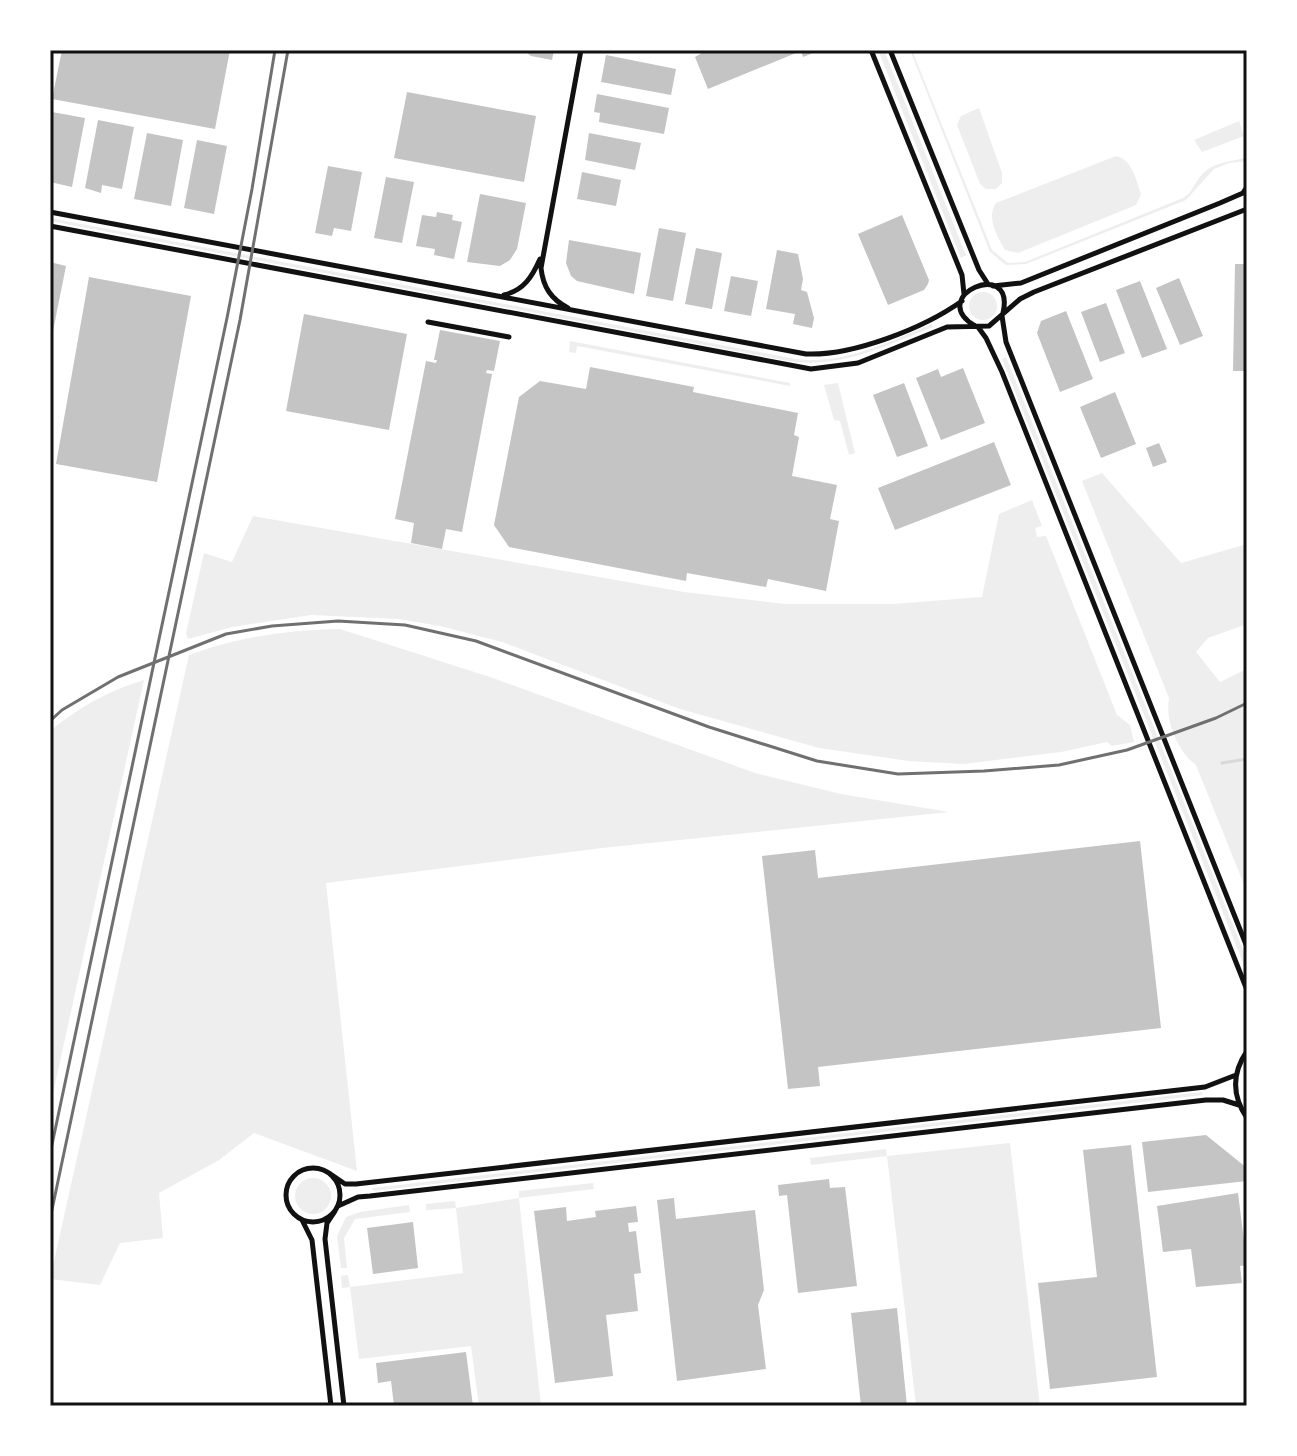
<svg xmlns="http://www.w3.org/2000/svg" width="1297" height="1456" viewBox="0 0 1297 1456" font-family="'Roboto Serif',serif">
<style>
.green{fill:#eee}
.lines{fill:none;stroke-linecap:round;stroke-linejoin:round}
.stream{stroke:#d9d9d9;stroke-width:3}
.building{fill:#c4c4c4}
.minor{stroke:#111;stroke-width:5}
.rail{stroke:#707070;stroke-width:3}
.neatline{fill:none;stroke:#111;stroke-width:3}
</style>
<rect width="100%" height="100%" fill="#fff"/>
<!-- green -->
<path class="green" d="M 878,50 L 884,50 L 966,255 L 961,258 Z
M 910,50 L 912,50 L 992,250 L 1008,263 L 1025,262 L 1183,198 C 1192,193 1193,186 1199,178 C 1212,161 1229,163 1247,157 L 1247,161 L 1229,163 L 1214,169 L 1186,200 L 1026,264 L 1006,265 L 990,252 Z
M 979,108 L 1002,173 L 1002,183 L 996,189 L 986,189 L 980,184 L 957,125 L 961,116 Z
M 1239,121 L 1244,136 L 1202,152 L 1194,140 Z
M 1116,156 C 1132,159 1136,180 1141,194 L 1136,205 L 1018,253 L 1005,250 C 997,236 986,217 996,203 Z
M 50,218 L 796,359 C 845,365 888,342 932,324 L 933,327 C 887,345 845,367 794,362 L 50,221 Z
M969 306a14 14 0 1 1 28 0a14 14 0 1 1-28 0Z
M 570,341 L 790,383 L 790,386 L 577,346 L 576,353 L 569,352 Z
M 1006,357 L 1247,960 L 1247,973 L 1002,359 Z
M 838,383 L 855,453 L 849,455 L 840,421 L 834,420 L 824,385 Z
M 1102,473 L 1181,563 L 1247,544 L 1247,624 L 1208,638 L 1196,652 L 1220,682 L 1247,669 L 1247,892 L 1196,765 C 1177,750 1165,722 1169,698 L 1082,481 Z
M 1032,500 L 1042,526 L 1035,528 L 1037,537 L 1046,536 L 1117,715 L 1130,725 L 1134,742 L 1112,746 L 1107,742 L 1061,752 L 964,764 L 909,761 L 819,748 L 680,709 L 502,642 L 440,626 L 398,619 L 311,615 L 232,627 L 188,639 L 186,633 L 204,553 L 232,562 L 253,516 L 684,592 L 785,604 L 893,604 L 982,597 L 999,514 Z
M 340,629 L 490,677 L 755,773 L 841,794 L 949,812 L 602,848 L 326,883 L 357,1171 L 254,1133 L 219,1160 L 159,1193 L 163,1238 L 120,1243 L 100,1285 L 50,1279 L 189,655 C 238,637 287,630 340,629 Z
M 144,680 L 50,1107 L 50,731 C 81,706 106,692 144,680 Z
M 1202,1092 L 1203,1095 L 373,1191 L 372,1188 Z
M 1010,1143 L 1040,1406 L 916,1406 L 887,1156 L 811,1165 L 810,1158 L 886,1149 L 887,1156 Z
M295 1196a18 18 0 1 1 36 0a18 18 0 1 1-36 0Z
M 593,1183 L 594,1189 L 519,1198 L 541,1406 L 479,1406 L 471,1346 L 359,1359 L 350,1287 L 342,1288 L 341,1276 L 348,1275 L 350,1287 L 463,1273 L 456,1208 L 426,1210 L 426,1204 L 455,1201 L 456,1208 L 519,1198 L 519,1191 Z
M 409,1205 L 410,1212 L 355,1219 L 344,1238 L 347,1268 L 341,1268 L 337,1236 L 346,1217 L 360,1212 Z"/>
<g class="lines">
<!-- stream -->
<path class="stream" d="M 1222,763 L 1247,759"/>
</g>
<!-- building -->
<path class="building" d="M 62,50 L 230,50 L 215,129 L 52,99 Z
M 523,50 L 554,50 L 552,60 L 531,56 Z
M 707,50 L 820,50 L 803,57 L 801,51 L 708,89 L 695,57 Z
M 606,55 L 676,69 L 671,95 L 601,82 Z
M 407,92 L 536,116 L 524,182 L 394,158 Z
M 597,94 L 669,108 L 664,134 L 599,122 L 600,113 L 594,112 Z
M 52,112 L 85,118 L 72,187 L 50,182 Z
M 98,120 L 134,127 L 122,189 L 102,185 L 101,193 L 85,188 Z
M 147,133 L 183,140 L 171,206 L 134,199 Z
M 589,133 L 641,143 L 635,170 L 585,160 Z
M 197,140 L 227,146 L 214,214 L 184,208 Z
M 328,166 L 362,172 L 351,231 L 334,228 L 332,236 L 315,233 Z
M 582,172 L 621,180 L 616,206 L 577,199 Z
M 386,177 L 414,182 L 402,243 L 374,238 Z
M 480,194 L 526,203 L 517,249 L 510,260 L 500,266 L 467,262 Z
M 437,212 L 453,215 L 452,220 L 462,222 L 454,259 L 434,255 L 435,249 L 416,246 L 422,215 L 436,217 Z
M 902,215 L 929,280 L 928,284 L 924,290 L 888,305 L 858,234 Z
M 659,228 L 686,233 L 673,301 L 646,296 Z
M 569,240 L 641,253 L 634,294 L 577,281 L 571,276 L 566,263 Z
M 696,248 L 722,253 L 712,309 L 685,304 Z
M 777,250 L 798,254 L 803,279 L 801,290 L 807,292 L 814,318 L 812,328 L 793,324 L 795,314 L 766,309 Z
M 50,262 L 66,266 L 51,341 L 50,341 Z
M 1235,264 L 1247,264 L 1247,371 L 1233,371 Z
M 731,276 L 758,281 L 751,316 L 724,311 Z
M 89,277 L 191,296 L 157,482 L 56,464 Z
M 1179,278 L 1203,336 L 1180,345 L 1156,288 Z
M 1140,281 L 1167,349 L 1142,358 L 1116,290 Z
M 1106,303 L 1125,353 L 1100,362 L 1081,312 Z
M 1066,311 L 1093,379 L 1060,392 L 1037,333 L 1041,321 Z
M 304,314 L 407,334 L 389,430 L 286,411 Z
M 440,330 L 500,341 L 494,371 L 487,370 L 486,373 L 492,374 L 462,532 L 446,529 L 442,549 L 411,543 L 414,523 L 395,519 L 426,361 L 436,363 L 437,360 L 434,360 Z
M 590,367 L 694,387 L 693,392 L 798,413 L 794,435 L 799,437 L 792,476 L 837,485 L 830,519 L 839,521 L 826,591 L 768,579 L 766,587 L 687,573 L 686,581 L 509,547 L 494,525 L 519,397 L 540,381 L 586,389 Z
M 963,368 L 985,423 L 941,440 L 916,378 L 938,369 L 941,377 Z
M 904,383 L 928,446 L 897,457 L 873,395 Z
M 1115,392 L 1136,444 L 1101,458 L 1080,407 Z
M 994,442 L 1011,485 L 895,530 L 878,488 Z
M 1159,443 L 1167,462 L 1153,467 L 1146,448 Z
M 1140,841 L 1161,1028 L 818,1067 L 820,1086 L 788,1089 L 762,856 L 815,850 L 818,878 Z
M 1206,1135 L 1247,1168 L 1247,1181 L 1148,1192 L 1142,1142 Z
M 1131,1145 L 1157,1377 L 1050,1389 L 1038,1283 L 1097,1277 L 1083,1150 Z
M 829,1179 L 830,1188 L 845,1187 L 857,1286 L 798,1293 L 787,1195 L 779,1196 L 778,1185 Z
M 1238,1193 L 1247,1265 L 1240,1266 L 1242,1283 L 1196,1287 L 1191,1249 L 1163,1252 L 1157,1206 Z
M 674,1198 L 676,1219 L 755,1210 L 764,1290 L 758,1305 L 766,1369 L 677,1381 L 657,1200 Z
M 636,1206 L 638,1222 L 628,1223 L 629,1232 L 636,1231 L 641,1273 L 634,1274 L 638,1311 L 606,1315 L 613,1376 L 555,1383 L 534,1211 L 566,1207 L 567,1221 L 596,1217 L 595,1211 Z
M 413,1222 L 418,1268 L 373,1274 L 367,1228 Z
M 897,1308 L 907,1406 L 861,1406 L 851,1313 Z
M 466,1352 L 473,1406 L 394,1406 L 391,1381 L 378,1383 L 376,1363 Z"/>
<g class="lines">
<!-- minor -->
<path class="minor" d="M 871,50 L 962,275 L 964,294
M 890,50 L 979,270 L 988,284
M 50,212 L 806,354 C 853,356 924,328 962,301
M 50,226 L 811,369 L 858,363 L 947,327 L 989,326 L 1020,299 L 1034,292 L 1247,209
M 993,286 L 1021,283 L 1220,203 L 1243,193 L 1247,187
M 504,295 C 524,290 532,277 540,259
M 568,308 C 551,299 543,287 541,268 L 581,50
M 1002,316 L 1006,342 L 1247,947
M 428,322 L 509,337
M 975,326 C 925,296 1016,257 1003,313
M 978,327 L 986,338 L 1002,372 L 1247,990
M 1247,1051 C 1232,1073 1232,1096 1247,1118
M286 1195a27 27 0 1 1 54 0a27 27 0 1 1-54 0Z
M 329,1173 L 345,1184 L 356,1184 L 1205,1087 L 1236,1075
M 338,1206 L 358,1197 L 370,1196 L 1206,1100 L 1223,1100 L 1239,1105
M 335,1211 L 327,1223 L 325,1239 L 344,1406
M 302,1220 L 312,1240 L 331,1406"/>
<!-- rail -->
<path class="rail" d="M 50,721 L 62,710 L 118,677 L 226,634 L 272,626 L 338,621 L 405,625 L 476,641 L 709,727 L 817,761 L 898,774 L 984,771 L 1059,765 L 1127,750 L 1216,718 L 1247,703
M 50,1154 L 227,318 L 252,189 L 275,50
M 50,1219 L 240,320 L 288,50"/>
</g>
<!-- border -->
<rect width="1297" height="1456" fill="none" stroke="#ffffff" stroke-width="104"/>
<rect x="52" y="52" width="1193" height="1352" class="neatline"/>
</svg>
